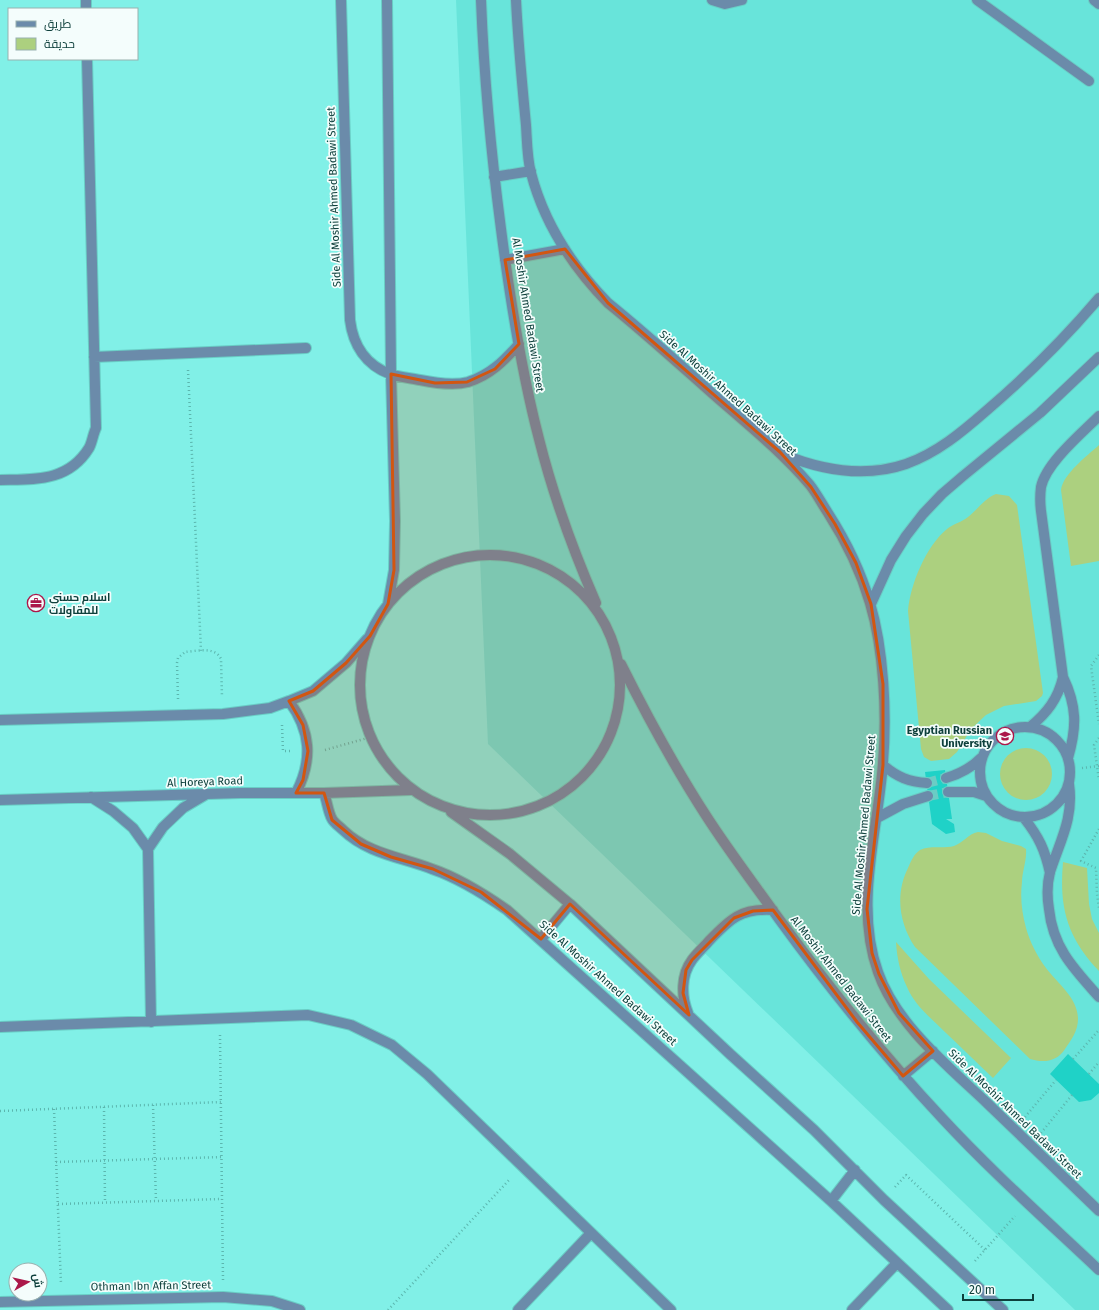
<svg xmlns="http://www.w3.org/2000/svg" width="1099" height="1310" viewBox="0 0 1099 1310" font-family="'Fira Sans',Cairo,sans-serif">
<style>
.built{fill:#68e4da}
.green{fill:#acd07f}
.building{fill:#1fd2c7}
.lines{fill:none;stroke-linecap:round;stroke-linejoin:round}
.minor-tunnel{stroke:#6acdc5;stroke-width:10;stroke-dasharray:10 5;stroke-linecap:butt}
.minor-casing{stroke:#6acdc5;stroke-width:12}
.path{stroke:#5bb6ae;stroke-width:2.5;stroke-dasharray:1 3;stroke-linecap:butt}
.minor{stroke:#6b8baa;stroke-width:10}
.marked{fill:#d25611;fill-opacity:0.2;stroke:#d25611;stroke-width:3;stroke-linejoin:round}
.labels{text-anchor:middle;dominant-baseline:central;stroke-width:3.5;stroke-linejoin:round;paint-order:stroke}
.street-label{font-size:11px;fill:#0e403c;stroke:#f4fdfc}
.poi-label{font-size:11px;font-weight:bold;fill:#0e403c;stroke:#f4fdfc;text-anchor:start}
</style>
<rect width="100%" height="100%" fill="#81f0e7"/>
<!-- built -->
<path class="built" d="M 456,0 L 1099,0 L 1099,1310 L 1075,1310 L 488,744 Z"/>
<!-- green -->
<path class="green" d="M 1099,445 L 1099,561 L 1071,566 L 1061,490 C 1063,474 1087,456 1099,445 Z
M 996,494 L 1009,496 L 1017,505 L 1043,693 L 1042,696 L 1036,701 L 1004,706 L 986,715 L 971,729 L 957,752 L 949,759 L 931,761 L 924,757 L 921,749 L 908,611 C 910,585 926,546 947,529 C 953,524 962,522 968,517 C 977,510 985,498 996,494 Z
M1000 774a26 26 0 1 1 52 0a26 26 0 1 1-52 0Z
M 978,832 L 986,833 L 1002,841 L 1021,846 L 1026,849 C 1027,860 1022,872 1022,882 C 1020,898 1022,913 1026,928 C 1030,942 1037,956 1046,968 C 1058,984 1078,998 1078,1019 C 1078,1031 1071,1040 1065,1049 C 1057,1062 1043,1063 1030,1059 L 915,947 C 899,923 895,894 908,868 C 911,861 914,854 920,850 C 930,845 943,849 954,846 C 963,843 968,834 978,832 Z
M 1063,862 L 1087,868 L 1089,904 L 1092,919 L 1099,933 L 1099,971 C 1067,937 1059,908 1063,862 Z
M 896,942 L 929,979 L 1011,1058 L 993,1078 C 977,1063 962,1048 946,1033 C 932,1019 915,1006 907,987 C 900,972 897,958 896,942 Z"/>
<!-- building -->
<path class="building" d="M 945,770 L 952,819 L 946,819 L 954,824 L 955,832 L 946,834 L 932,824 L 925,772 Z
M 1068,1054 L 1099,1084 L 1099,1093 L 1091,1100 L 1079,1102 L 1050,1074 Z"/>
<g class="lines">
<!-- minor-tunnel -->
<path class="minor-tunnel" d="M 927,783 L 946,778
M 928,796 L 948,792"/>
<defs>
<path id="minor" d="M 86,0 L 86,9
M 341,0 L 350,320 C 353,345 366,365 390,374 C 399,377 410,378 420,380 C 435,383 453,386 468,382 C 490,375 504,361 519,344
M 387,0 L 391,374 L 395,521 L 394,570 L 388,604
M 481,0 C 484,76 491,153 501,229 C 510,299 521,370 539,439 C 553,495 573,550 596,603
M 516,0 C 518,42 522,83 526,125 C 527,140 527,158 531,173 C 544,223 573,267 608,303 C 644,332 678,363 713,394 C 746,423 781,451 810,485 C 817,494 822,504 828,513 C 846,541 861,572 870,603 C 884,650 887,714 883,763 C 878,832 854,905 878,972 C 896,1024 948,1066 987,1103 C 1024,1139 1062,1175 1099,1211
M 712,0 L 725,4 L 742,0
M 977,0 L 1089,81
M 1094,0 L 1099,4
M 494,177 L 531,171
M 505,260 L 565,249
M 94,357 L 306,348
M 782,454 C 821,470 865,478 906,464 C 937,453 962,432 986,411 C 1027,376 1065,338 1099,298
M 0,480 C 35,479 68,482 89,448 C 92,443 93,434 96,428 L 87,59
M360 685a130 130 0 1 1 260 0a130 130 0 1 1-260 0Z
M 871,604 L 891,560 L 906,536 L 923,514 L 942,494 L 963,476 L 1040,413 L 1099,357
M 621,664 C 647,716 674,766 705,814 C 728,850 754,884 779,919 C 830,989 883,1055 942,1118 C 991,1171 1046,1220 1099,1270
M 289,701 C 311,731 313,760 296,793
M 0,720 L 223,714 L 270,708 L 289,701 L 313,691 L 346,663 L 367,639
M980 772a45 45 0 1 1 90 0a45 45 0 1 1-90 0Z
M 1030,727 C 1047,713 1058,699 1063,677
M 1068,758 C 1077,727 1077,706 1063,677 L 1041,511 C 1040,503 1040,495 1041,487 C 1046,463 1082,433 1099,416
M 883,765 C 897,777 909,782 927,783
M 946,778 C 960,774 971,768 981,758
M 1069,784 C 1074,818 1060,841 1050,872 C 1047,884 1047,897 1049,909 C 1053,948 1074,969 1099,997
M 948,792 L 974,792 L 986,796
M 324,793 C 327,801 328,812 332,819 C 334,823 340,827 343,830 C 368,854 401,857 432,869 C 459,878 484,894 507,910 L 831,1201 L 948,1310
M 91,797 L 113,811 L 133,828 L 148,849 L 151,1022
M 0,800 L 241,793 L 324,793 L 411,790
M 451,812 L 510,854 L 570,904 L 730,1054 L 814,1130 L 884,1200 L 1003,1310
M 877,818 L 903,804 L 928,796
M 1024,818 C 1039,837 1045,850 1050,873
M 148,849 L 163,827 L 183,808 L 205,795
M 541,939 L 570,904
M 688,1013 C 681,996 681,975 692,960 C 697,953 704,947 709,941 C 730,919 741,908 773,910
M 0,1027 L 308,1015 L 351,1025 L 392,1045 L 427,1074 L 671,1310
M 903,1076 L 933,1051
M 831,1201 L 855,1170
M 0,1302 L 223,1297 L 272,1301 L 300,1310
M 518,1310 L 591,1233
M 852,1310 L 897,1263"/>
</defs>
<!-- minor casing -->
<use href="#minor" class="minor-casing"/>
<!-- path -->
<path class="path" d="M 188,370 L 201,651
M 1099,655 L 1091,666 L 1099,724
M 178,699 L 177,663 L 178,658 L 185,652 C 197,651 215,646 221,659 L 222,697
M 282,725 L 283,751 L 290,751
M 1099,738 L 1094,745 L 1099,780
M 325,750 L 371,737
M 1082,768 L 1099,766
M 1099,829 L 1081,861 L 1096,868 L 1097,894 L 1099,908
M 220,1035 L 223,1280
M 1073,1059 L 1099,1030
M 1089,1074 L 1099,1062
M 153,1105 L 156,1201
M 104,1107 L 105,1202
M 54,1109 L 61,1284
M 0,1111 L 221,1102
M 1025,1117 L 1056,1080
M 1041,1133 L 1072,1095
M 56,1162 L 222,1157
M 895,1187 L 906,1175 L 985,1250
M 58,1204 L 222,1199
M 975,1261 L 1015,1216
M 388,1310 L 510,1179"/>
<!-- minor -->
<use href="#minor" class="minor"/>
</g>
<!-- marked area -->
<path class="marked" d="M 565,249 L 608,303 L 780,452 L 811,487 L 835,524 L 856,563 L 871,604 L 883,684 L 883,765 L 867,909 L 872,953 L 879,974 L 899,1013 L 933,1051 L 903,1076 L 857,1022 L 773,910 L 753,911 L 734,918 L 692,960 L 686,970 L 683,993 L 689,1015 L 570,904 L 541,939 L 481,892 L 433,869 L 391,857 L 361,844 L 332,820 L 324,793 L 296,793 L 303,780 L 308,751 L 303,725 L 289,701 L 313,691 L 346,663 L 370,636 L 388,604 L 394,570 L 391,374 L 435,383 L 467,382 L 495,369 L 519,344 L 505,260 Z"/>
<!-- icons -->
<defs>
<symbol id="office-ring" viewBox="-11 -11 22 22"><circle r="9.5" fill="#f4fdfc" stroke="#ab184a" stroke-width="1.5"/><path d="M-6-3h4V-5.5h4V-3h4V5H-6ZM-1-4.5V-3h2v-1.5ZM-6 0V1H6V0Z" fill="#ab184a"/></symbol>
<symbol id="university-ring" viewBox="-11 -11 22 22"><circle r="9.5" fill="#f4fdfc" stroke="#ab184a" stroke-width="1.5"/><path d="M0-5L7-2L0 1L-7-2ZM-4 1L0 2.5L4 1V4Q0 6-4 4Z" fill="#ab184a"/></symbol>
</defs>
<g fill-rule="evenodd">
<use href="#office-ring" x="26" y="593" width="20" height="20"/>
<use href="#university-ring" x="995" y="726" width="20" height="20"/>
</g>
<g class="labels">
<!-- street labels -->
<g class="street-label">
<text transform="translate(334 197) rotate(-92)">Side Al Moshir Ahmed Badawi Street</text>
<text transform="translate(528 315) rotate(81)">Al Moshir Ahmed Badawi Street</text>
<text transform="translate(728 393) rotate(42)">Side Al Moshir Ahmed Badawi Street</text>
<text transform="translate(205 782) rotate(-2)">Al Horeya Road</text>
<text transform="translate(864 825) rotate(-85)">Side Al Moshir Ahmed Badawi Street</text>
<text transform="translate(841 979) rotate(52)">Al Moshir Ahmed Badawi Street</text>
<text transform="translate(608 983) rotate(42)">Side Al Moshir Ahmed Badawi Street</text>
<text transform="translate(1015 1114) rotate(44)">Side Al Moshir Ahmed Badawi Street</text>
<text transform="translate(151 1286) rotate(-1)">Othman Ibn Affan Street</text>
</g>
<!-- poi labels -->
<g class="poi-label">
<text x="49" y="597">اسلام حسني<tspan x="49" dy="13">للمقاولات</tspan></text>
<text x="992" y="730" text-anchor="end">Egyptian Russian<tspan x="992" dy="13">University</tspan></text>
</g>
</g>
<!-- legend -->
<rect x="8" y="8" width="130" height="52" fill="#f4fdfc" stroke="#98b1af"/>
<rect x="16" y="21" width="20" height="6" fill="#6b8baa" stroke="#98b1af"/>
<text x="44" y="28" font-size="12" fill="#0e403c">طريق</text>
<rect x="16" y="38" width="20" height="12" fill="#acd07f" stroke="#98b1af"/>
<text x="44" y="48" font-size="12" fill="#0e403c">حديقة</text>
<!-- north arrow -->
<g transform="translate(28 1282) rotate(82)"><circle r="19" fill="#f4fdfc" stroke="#98b1af"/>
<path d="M0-3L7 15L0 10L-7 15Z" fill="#ab184a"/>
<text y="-6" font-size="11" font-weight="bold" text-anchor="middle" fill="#0e403c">ش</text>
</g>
<!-- scale -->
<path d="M963 1294v6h70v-6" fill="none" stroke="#0e403c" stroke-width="2"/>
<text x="969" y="1294" font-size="12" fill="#0e403c" stroke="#f4fdfc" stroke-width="3" paint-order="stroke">20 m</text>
</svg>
